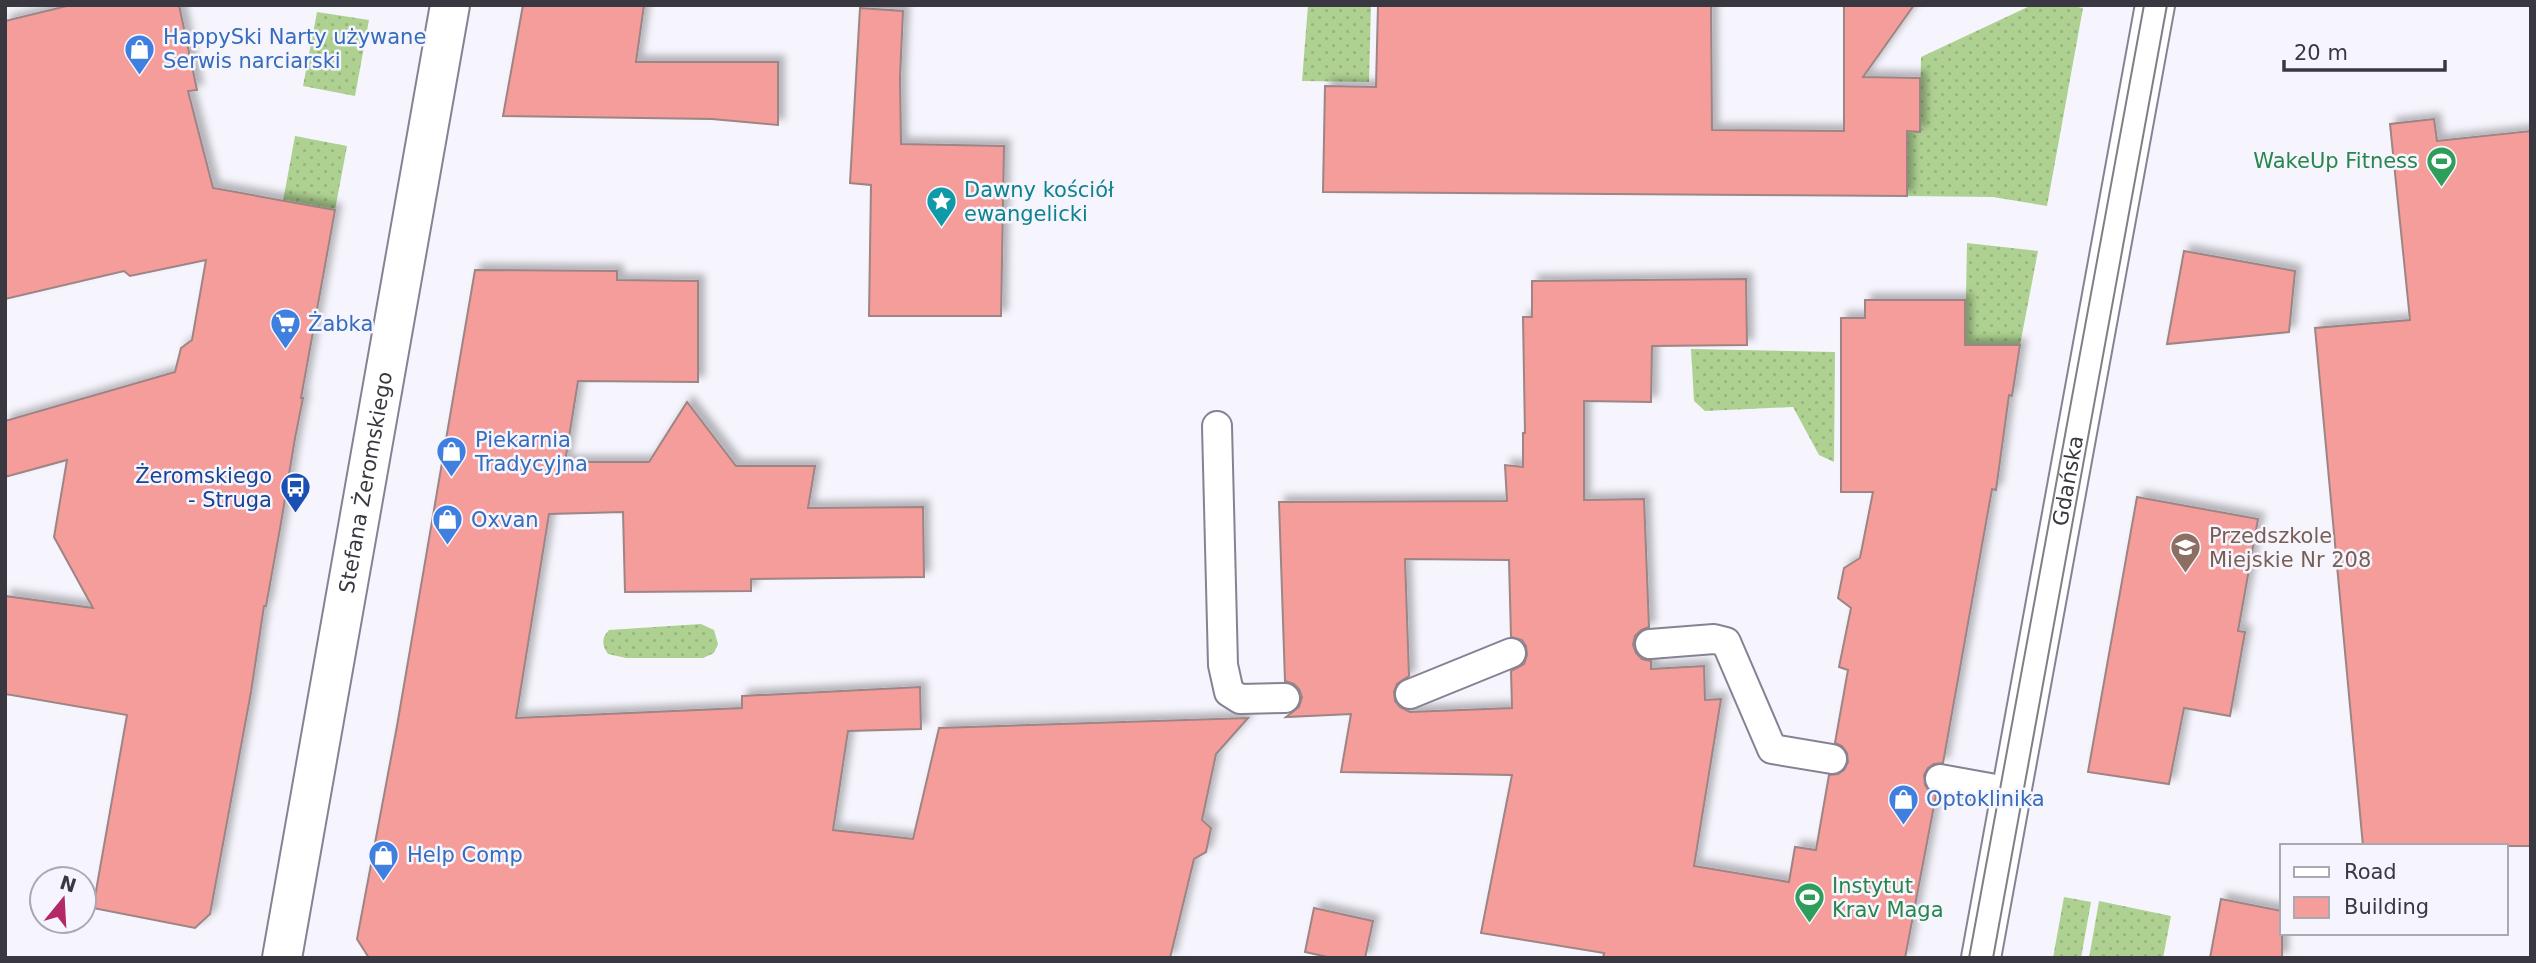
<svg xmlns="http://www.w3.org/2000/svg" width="2536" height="963" viewBox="0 0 2536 963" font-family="'DejaVu Sans',sans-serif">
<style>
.grass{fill:url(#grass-dots)}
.building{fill:#f59d9a;stroke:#9c8584;stroke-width:2;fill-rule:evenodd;filter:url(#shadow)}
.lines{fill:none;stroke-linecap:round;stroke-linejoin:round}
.service-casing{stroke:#868294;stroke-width:32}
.tertiary-casing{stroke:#868294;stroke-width:42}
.service{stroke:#fff;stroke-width:28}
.tertiary{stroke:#fff;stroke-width:38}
.tram{stroke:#807f87;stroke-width:2}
.labels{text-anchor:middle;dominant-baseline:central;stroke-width:5;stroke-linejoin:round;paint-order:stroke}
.shop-label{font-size:21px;fill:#366cbe;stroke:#f6f5fd;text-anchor:start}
.leisure-label{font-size:21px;fill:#27864d;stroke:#f6f5fd;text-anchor:end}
.culture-label{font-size:21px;fill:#0d838f;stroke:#f6f5fd;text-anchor:start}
.transit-label{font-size:21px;fill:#164399;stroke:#f6f5fd;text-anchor:end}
.street-label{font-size:21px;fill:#393840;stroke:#f6f5fd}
.education-label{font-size:21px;fill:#785e54;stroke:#f6f5fd;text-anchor:start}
</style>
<defs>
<pattern id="grass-dots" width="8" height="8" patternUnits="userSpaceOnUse" patternTransform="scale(1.75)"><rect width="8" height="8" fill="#aed191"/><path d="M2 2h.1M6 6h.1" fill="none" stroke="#96b47e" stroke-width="1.8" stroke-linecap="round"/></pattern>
<filter id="shadow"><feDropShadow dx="6" dy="-6" stdDeviation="3.5" flood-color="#0004"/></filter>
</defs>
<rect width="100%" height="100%" fill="#f6f5fd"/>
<!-- grass -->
<path class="grass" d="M 1308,5 L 1371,5 L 1369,82 L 1302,81 Z
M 2032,5 L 2066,5 L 2083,8 L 2047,206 L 1993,197 L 1907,196 L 1907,131 L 1920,131 L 1921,57 Z
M 317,12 L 369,20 L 355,96 L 303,86 Z
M 295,136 L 347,146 L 335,210 L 283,201 Z
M 1967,243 L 2038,251 L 2020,345 L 1965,345 Z
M 1691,349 L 1835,352 L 1834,462 L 1819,455 L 1793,407 L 1705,411 L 1694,401 Z
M 701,624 L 714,630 L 718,644 L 714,653 L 703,658 L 626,658 L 608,654 C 602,645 601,638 609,630 Z
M 2064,897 L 2091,902 L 2081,958 L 2053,958 Z
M 2099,901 L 2171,916 L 2163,958 L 2089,958 Z"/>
<!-- building -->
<path class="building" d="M 71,5 L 179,5 L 197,90 L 188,91 L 213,188 L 335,210 L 301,398 L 303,398 L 295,438 L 281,523 L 266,606 L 264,606 L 251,692 L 210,914 L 195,928 L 93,908 L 127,715 L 5,694 L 5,596 L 93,608 L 54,537 L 67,460 L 5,477 L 5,421 L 175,372 L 181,348 L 192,340 L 206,260 L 130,276 L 124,271 L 5,299 L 5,21 Z
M 523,5 L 644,5 L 636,62 L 778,62 L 778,125 L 712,119 L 503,116 Z
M 1378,5 L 1711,5 L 1712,130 L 1844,131 L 1844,5 L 1914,5 L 1863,77 L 1920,78 L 1920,132 L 1907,131 L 1907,196 L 1323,192 L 1325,86 L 1376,87 Z
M 860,8 L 903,11 L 900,78 L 901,144 L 1004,146 L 1001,316 L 869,316 L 871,185 L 850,183 Z
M 2434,119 L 2437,141 L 2531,131 L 2531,846 L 2363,846 L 2315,328 L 2410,320 L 2390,124 Z
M 2184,251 L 2295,271 L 2289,332 L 2167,344 Z
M 475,270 L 617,271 L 617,280 L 698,281 L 698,382 L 578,381 L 565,462 L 649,462 L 687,402 L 736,466 L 815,466 L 808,508 L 923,507 L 924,577 L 751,579 L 751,591 L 625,592 L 623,512 L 549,514 L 516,718 L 742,708 L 742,696 L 920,687 L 921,729 L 848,731 L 833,830 L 913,839 L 939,728 L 1248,718 L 1216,754 L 1202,820 L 1211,828 L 1206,852 L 1194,859 L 1170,958 L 369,958 L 357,939 L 397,726 Z
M 1746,279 L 1747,345 L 1652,346 L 1651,402 L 1584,401 L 1584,500 L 1644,499 L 1649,627 L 1641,630 L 1635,636 L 1633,645 L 1636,653 L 1642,659 L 1651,661 L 1651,669 L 1704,666 L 1705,700 L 1721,699 L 1694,866 L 1789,882 L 1795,847 L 1816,850 L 1829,775 L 1838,774 L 1844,770 L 1848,762 L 1847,753 L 1842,746 L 1835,743 L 1848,670 L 1839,667 L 1851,608 L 1838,598 L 1844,568 L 1860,558 L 1873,492 L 1841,492 L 1841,318 L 1865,318 L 1865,300 L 1965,300 L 1965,345 L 2020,345 L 2012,396 L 2009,395 L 1996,490 L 1992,489 L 1943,763 L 1934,764 L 1928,768 L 1924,775 L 1925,785 L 1930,792 L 1936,795 L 1905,958 L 1603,958 L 1604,953 L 1481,933 L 1512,775 L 1341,772 L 1351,714 L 1286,717 L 1299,707 L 1302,697 L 1299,689 L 1294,684 L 1285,681 L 1279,502 L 1507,501 L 1505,465 L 1523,467 L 1523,433 L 1525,433 L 1523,317 L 1532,317 L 1532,281 ZM 1405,559 L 1509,560 L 1511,637 L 1522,640 L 1526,646 L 1527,655 L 1524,664 L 1511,671 L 1512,708 L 1410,712 L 1400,707 L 1395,701 L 1394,692 L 1397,684 L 1409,676 Z
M 2137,497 L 2258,519 L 2238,631 L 2245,632 L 2230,716 L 2184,708 L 2169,784 L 2088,772 Z
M 2221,899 L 2282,911 L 2282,958 L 2210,958 Z
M 1314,908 L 1373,921 L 1365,958 L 1332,958 L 1305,952 Z"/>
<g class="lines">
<defs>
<path id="service" d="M 1217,426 L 1223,665 L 1229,692 L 1240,699 L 1285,698
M 1650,644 L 1714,639 L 1726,642 L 1772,749 L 1832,759
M 1410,694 L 1511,653
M 1940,779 L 2012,792"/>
<g id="tertiary">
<path id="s1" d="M 282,958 L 450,5"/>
<path id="s2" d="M 1981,958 L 2155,5"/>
</g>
</defs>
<!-- service casing -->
<use href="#service" class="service-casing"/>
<!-- tertiary casing -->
<use href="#tertiary" class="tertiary-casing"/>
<!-- service -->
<use href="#service" class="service"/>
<!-- tertiary -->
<use href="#tertiary" class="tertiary"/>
<!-- tram -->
<path class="tram" d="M 1969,958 L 2144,5
M 1993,958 L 2167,5"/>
</g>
<!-- icons -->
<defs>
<symbol id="shop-pin" viewBox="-11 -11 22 30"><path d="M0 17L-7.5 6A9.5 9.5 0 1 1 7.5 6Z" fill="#3f7fe0" stroke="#f6f5fd"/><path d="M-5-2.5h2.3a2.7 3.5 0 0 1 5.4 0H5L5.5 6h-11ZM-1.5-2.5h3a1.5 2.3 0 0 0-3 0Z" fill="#fff"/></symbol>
<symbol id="stadium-pin" viewBox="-11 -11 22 30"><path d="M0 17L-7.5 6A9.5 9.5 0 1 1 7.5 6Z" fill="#2e9e5b" stroke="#f6f5fd"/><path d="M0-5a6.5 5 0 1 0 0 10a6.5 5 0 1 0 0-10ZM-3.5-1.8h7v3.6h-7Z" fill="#fff"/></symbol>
<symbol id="sight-pin" viewBox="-11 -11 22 30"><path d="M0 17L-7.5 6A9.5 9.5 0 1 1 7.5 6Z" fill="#0f9aa8" stroke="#f6f5fd"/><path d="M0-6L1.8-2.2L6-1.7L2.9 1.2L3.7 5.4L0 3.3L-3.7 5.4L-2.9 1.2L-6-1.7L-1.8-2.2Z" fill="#fff"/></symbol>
<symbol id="supermarket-pin" viewBox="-11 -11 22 30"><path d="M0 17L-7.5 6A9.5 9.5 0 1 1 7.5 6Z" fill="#3f7fe0" stroke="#f6f5fd"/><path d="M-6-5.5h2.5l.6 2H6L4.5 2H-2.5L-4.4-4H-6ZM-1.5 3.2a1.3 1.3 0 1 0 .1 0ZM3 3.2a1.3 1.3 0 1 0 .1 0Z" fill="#fff"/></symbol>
<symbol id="bus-pin" viewBox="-11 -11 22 30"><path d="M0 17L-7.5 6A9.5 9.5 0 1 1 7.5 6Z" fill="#1a4fb4" stroke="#f6f5fd"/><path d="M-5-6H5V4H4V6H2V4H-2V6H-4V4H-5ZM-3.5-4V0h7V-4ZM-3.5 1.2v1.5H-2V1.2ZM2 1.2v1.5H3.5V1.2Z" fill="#fff"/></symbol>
<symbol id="school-pin" viewBox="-11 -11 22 30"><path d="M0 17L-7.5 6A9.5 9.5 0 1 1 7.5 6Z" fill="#8d6e63" stroke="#f6f5fd"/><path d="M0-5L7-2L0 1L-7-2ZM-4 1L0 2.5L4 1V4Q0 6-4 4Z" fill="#fff"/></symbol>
</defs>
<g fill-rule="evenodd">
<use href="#shop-pin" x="122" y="32" width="35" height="47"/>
<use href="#stadium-pin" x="2424" y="144" width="35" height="47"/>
<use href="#sight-pin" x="924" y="184" width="35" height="47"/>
<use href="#supermarket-pin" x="268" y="306" width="35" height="47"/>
<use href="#shop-pin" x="434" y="434" width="35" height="47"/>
<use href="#bus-pin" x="278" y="470" width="35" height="47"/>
<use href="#shop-pin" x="430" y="502" width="35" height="47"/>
<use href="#school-pin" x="2168" y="530" width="35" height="47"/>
<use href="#shop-pin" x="1886" y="782" width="35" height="47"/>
<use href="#shop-pin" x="366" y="838" width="35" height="47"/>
<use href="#stadium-pin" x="1792" y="880" width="35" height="47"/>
</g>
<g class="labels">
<!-- shop labels -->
<g class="shop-label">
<text x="163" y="37">HappySki Narty używane<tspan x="163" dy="24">Serwis narciarski</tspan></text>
<text x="308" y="324">Żabka</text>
<text x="475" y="440">Piekarnia<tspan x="475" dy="24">Tradycyjna</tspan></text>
<text x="471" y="520">Oxvan</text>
<text x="1926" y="799">Optoklinika</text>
<text x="407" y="855">Help Comp</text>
</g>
<!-- leisure labels -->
<g class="leisure-label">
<text x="2418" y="161">WakeUp Fitness</text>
<text x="1832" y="886" text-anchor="start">Instytut<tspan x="1832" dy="24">Krav Maga</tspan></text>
</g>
<!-- culture labels -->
<g class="culture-label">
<text x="964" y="190">Dawny kościół<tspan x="964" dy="24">ewangelicki</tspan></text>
</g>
<!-- transit labels -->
<g class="transit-label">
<text x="272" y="476">Żeromskiego<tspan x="272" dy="24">- Struga</tspan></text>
</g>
<!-- street labels -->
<g class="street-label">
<text stroke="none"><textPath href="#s1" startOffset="483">Stefana Żeromskiego</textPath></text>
<text stroke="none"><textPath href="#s2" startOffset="485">Gdańska</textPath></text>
</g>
<!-- education labels -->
<g class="education-label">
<text x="2209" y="536">Przedszkole<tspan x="2209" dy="24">Miejskie Nr 208</tspan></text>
</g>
</g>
<!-- border -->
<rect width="2536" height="963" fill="none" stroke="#393840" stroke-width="14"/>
<!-- legend -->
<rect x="2280" y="844" width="228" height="91" fill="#f6f5fd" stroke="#aaa9b1" stroke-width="2"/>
<rect x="2294" y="867" width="35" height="10" fill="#ffffff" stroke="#aaa9b1" stroke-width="2"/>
<text x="2344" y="879" font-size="21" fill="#393840">Road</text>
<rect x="2294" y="897" width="35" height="21" fill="#f59d9a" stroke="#aaa9b1" stroke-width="2"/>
<text x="2344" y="914" font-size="21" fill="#393840">Building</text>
<!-- north arrow -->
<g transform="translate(63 900) rotate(18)"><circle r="33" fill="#f6f5fd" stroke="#aaa9b1" stroke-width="2"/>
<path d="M0-5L12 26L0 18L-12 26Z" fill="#b32966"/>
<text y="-10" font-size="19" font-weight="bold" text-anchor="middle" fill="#393840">N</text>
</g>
<!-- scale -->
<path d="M2284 60v10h161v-10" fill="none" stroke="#393840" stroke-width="3.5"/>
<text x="2294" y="60" font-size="21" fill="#393840" stroke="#f6f5fd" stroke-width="5" paint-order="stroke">20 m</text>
</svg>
